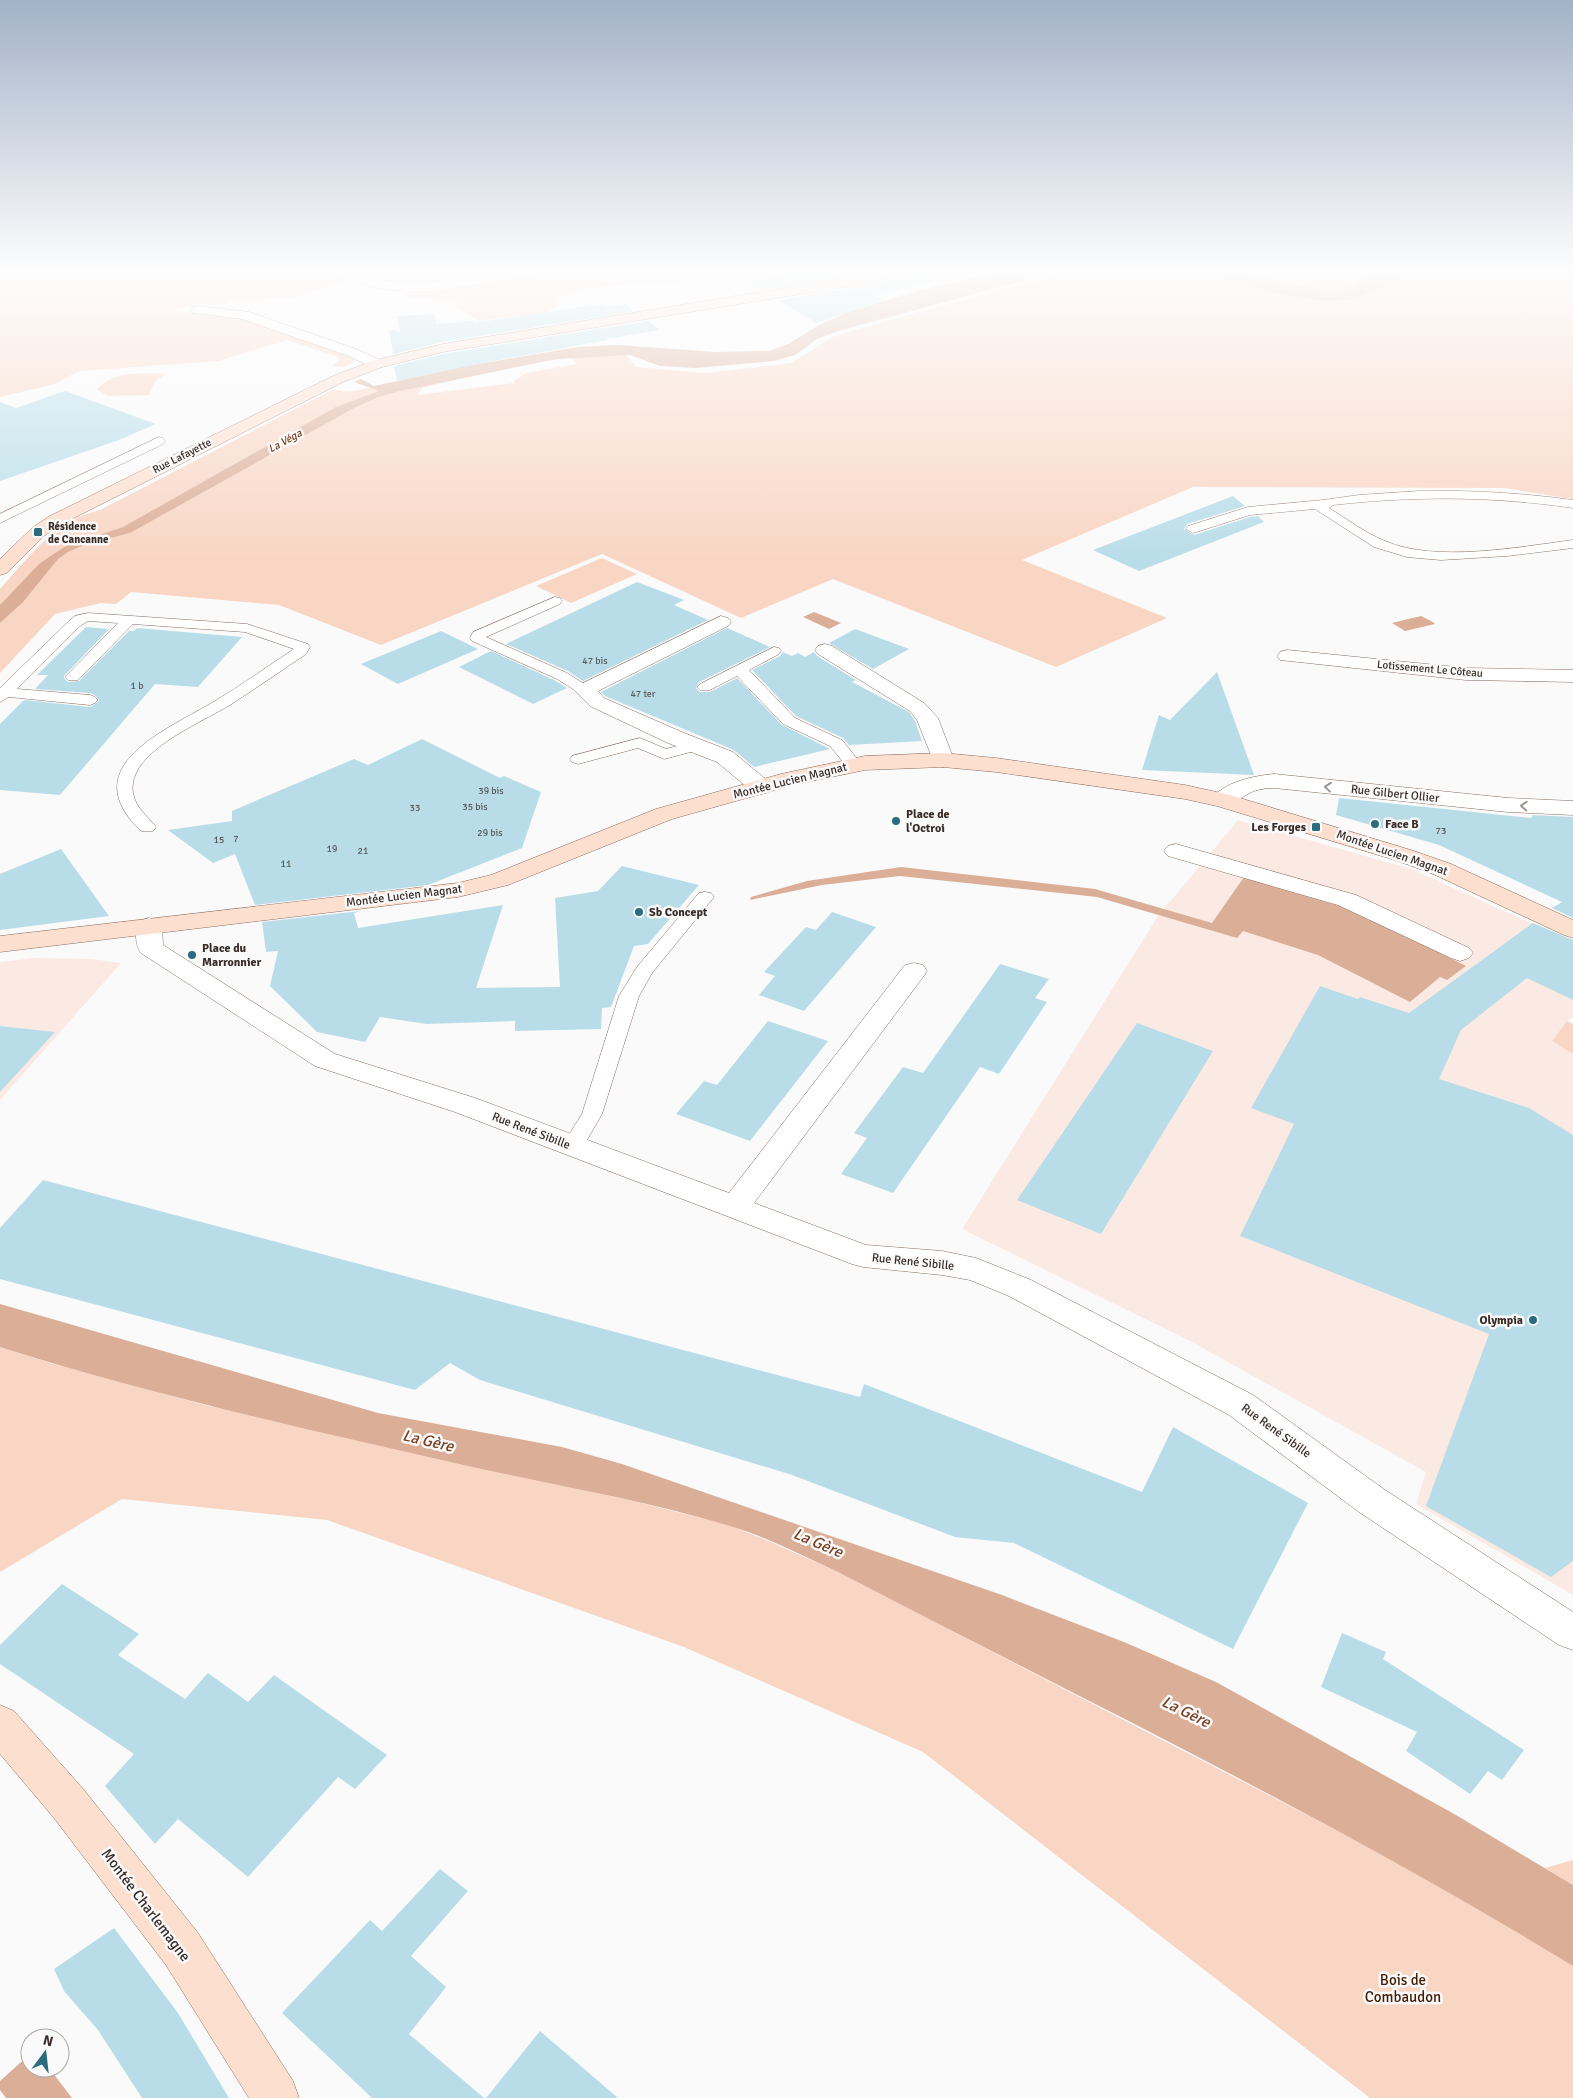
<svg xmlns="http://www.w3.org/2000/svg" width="1573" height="2098" viewBox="0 0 1573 2098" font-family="Signika,sans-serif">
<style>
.built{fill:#fbeae3}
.green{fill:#f9d5c3;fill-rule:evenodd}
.water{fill:#dbae98}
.building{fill:#b8dde9}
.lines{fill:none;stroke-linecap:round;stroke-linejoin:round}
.lane-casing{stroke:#896d5f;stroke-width:1}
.street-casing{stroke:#896d5f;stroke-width:1}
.secondary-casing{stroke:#896d5f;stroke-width:1}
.lane{fill:#fff;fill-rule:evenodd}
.street{fill:#fff;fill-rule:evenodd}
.secondary{fill:#fddfcf;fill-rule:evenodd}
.oneway{stroke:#9c9692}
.poi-dot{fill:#2b6c7f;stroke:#fafafa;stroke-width:2}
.labels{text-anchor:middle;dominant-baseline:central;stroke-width:5;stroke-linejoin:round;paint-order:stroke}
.number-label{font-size:10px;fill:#585857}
.far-water-label{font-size:11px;font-style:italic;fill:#7a4021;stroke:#fafafa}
.far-street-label{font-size:11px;fill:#382c26;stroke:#fafafa}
.far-poi-label{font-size:11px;font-weight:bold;fill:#382c26;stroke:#fafafa;text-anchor:start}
.street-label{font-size:12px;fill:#382c26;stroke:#fafafa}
.poi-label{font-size:12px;font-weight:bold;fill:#382c26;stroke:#fafafa;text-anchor:start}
.near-street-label{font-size:15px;fill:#382c26;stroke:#fafafa}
.near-park-label{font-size:15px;fill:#451b02;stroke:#fafafa}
.near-water-label{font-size:16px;font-style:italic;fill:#7a4021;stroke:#fafafa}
</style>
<rect width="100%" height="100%" fill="#fafafa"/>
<!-- built -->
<path class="built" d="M 1238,820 L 1411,869 L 1573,942 L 1573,1017 L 1567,1021 L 1552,1041 L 1573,1054 L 1573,1595 L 1416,1504 L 1426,1472 L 1192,1342 L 962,1229 L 1158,916 Z
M 35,958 L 92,959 L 121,963 L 0,1100 L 0,962 Z"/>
<!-- green -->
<path class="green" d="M 0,271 L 328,271 L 349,280 L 291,298 L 230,300 L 223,305 L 196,304 L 170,311 L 213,314 L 255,321 L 345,351 L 355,361 L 344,367 L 332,366 L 340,360 L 336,356 L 287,340 L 218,361 L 79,371 L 55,384 L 0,397 Z
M 357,271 L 490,271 C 454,277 390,288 357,271 Z
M 555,271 L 772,271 L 677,282 L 594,287 L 559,298 L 559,306 L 547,311 L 551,314 L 527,328 L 515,316 L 479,321 L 453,305 L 460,301 L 405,297 L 408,290 L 452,286 Z
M 1068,271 L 1189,271 L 1245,285 L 1244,271 L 1573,271 L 1573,499 L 1504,488 L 1193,487 L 1022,560 L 1167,618 L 1056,667 L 833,579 L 741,618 L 602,554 L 381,645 L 279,605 L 131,592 L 116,604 L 101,603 L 55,614 L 0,673 L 0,589 C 21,566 43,537 70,521 C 79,516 90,513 100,510 L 332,390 L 349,392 L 467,366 L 578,347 L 618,345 L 636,367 L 706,373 L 792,363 L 834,336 ZM 571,357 L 577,364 L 526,373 L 514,381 L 515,383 L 418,395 L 422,388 L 505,368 Z
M 158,373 L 165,374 L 156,381 L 149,395 L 108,396 L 97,389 C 115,371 134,374 158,373 Z
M 602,558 L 637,574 L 571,603 L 536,586 Z
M 1567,1021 L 1573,1024 L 1573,1054 L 1552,1041 Z
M 0,1347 L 50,1363 L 205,1405 L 633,1501 L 729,1525 L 768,1541 L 836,1571 L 1369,1847 L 1500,1921 L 1573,1966 L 1573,2098 L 1370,2098 L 923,1752 L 684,1647 L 327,1520 L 122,1499 L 0,1572 Z
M 1573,1860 L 1573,1885 L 1545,1868 Z"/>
<!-- water -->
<path class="water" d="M 1002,271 L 1058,271 L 838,331 L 817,339 L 795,355 L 774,361 L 695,368 L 660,366 L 630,355 L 556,359 L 400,391 L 378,397 L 354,408 L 130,533 L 86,544 L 68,552 L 58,559 L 23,602 L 0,623 L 0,605 L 40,563 L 66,546 L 123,527 L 336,407 L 379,391 L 354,382 L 361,379 L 374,386 L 467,366 L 578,347 L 618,345 L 716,352 L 770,351 L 788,344 L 821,324 L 848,312 L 917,291 Z
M 1193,271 L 1231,271 L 1309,288 L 1339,290 L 1351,287 L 1378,271 L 1419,271 C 1397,281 1368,296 1344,300 C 1304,305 1234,281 1193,271 Z
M 814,612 L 841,623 L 829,629 L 803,617 Z
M 1421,616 L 1433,622 L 1435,624 L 1405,631 L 1392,623 Z
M 901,867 L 1095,889 L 1212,923 L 1244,877 L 1359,912 L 1466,966 L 1447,980 L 1440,977 L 1410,1002 L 1318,955 L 1243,931 L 1237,938 L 1097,897 L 900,876 L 822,885 L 750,900 L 751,897 L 807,881 Z
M 0,1304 L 378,1413 L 562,1447 L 622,1464 L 1002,1595 L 1124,1642 L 1216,1682 L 1456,1815 L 1573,1885 L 1573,1966 C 1335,1820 1083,1700 836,1571 C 800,1555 765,1536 727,1525 C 642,1500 555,1485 468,1466 C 311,1430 154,1396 0,1347 Z
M 30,2054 L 30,2068 L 49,2068 L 72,2098 L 6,2098 L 0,2090 L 0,2081 Z"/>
<!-- building -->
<path class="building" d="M 808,271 L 879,271 L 762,290 L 748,280 Z
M 913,271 L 928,271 L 929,282 L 873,296 L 884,300 L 816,323 L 778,300 L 869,285 L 909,276 Z
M 625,304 L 634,311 L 443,342 L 393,354 L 389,329 L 400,332 L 397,316 L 434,314 L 437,324 L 472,321 L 474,323 L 581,307 L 602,305 L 604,307 Z
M 648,321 L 660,330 L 606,339 L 607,340 L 467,366 L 397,381 L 394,366 L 443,354 Z
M 65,391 L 156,424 L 119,440 L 0,481 L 0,402 L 16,408 Z
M 1233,496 L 1245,506 L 1187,524 L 1184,529 L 1194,535 L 1250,517 L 1258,516 L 1264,522 L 1139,571 L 1093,550 Z
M 637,582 L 684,600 L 674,605 L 708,620 L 583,681 L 568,671 L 506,644 Z
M 86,627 L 109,629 L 64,676 L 64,678 L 68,682 L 79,681 L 129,631 L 134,631 L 137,628 L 242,637 L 198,687 L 155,684 L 60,795 L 0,790 L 0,724 L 24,700 L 90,707 L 99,701 L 96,696 L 90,693 L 35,689 L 48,675 L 37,675 Z
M 727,628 L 770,647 L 699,682 L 696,688 L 700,692 L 710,692 L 737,678 L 782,725 L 830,749 L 754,767 L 734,750 L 605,696 L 601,692 Z
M 855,629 L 909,649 L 873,669 L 829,643 Z
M 441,631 L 478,649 L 398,684 L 361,664 Z
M 491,651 L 556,681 L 567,688 L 533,704 L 459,667 Z
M 783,652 L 792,656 L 798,653 L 805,657 L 814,652 L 817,656 L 856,680 L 852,682 L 909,712 L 915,721 L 922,741 L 849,745 L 843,738 L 796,716 L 752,670 L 780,656 Z
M 1217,672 L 1254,775 L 1142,770 L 1159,715 L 1170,720 Z
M 422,739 L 500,778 L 504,776 L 541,792 L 522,848 L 428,885 L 255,905 L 235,854 L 213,863 L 168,830 L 232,821 L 232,811 L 354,759 L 368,765 Z
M 1339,798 L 1531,818 L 1533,815 L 1573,817 L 1573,918 L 1552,908 L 1562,902 L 1439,845 L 1336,815 Z
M 61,849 L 109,916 L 0,930 L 0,874 Z
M 622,866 L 699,885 L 648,944 L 634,946 L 611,1007 L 602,1008 L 601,1029 L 515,1031 L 515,1021 L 427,1024 L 380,1017 L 365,1042 L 317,1032 L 270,986 L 278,951 L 266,952 L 262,922 L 361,911 L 354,913 L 358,928 L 503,905 L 476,988 L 560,987 L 555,898 L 598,891 Z
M 832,912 L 876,927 L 804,1011 L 759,995 L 775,976 L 764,972 L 806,927 L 816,930 Z
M 1533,923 L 1573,940 L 1573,1000 L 1527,978 L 1461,1030 L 1439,1079 L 1529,1108 L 1573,1135 L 1573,1561 L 1551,1577 L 1426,1506 L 1489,1334 L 1240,1236 L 1294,1124 L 1251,1108 L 1320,986 L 1358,999 L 1360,997 L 1409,1013 Z
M 1000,964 L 1049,979 L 1035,998 L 1047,1002 L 999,1074 L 980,1067 L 893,1193 L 841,1174 L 867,1138 L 854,1133 L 903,1067 L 923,1073 Z
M 768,1021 L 828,1041 L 750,1141 L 676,1114 L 704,1081 L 717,1085 Z
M 1137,1023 L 1213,1051 L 1101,1234 L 1017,1200 Z
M 0,1026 L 55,1032 L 0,1092 Z
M 43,1180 L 860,1397 L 864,1384 L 1142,1492 L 1173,1427 L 1308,1503 L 1233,1649 L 1014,1543 L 955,1537 L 792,1475 L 480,1380 L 450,1363 L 415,1390 L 0,1279 L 0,1228 Z
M 62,1584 L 139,1634 L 118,1655 L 185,1699 L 208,1673 L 248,1702 L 274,1675 L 387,1755 L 355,1789 L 338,1777 L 248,1877 L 178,1819 L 155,1844 L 105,1786 L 134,1754 L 0,1664 L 0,1645 Z
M 1342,1633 L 1386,1652 L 1383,1659 L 1524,1750 L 1502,1780 L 1488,1771 L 1470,1794 L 1406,1751 L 1417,1732 L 1321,1687 Z
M 440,1869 L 468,1891 L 411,1956 L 446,1987 L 409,2034 L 484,2098 L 372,2098 L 282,2013 L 370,1920 L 382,1931 Z
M 114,1928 L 178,2013 L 229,2098 L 142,2098 L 98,2030 L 64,1991 L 54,1969 Z
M 540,2031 L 618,2098 L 486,2098 Z"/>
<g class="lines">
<defs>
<path id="lane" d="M 159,437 L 163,438 L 165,441 L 163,444 L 0,523 L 0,514 Z
M 1420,491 C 1472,490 1522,493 1573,500 L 1573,508 C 1492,496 1413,496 1333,505 L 1329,508 C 1347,519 1365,533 1385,541 C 1435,563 1519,547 1573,540 L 1573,548 L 1507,556 L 1441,560 L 1407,557 L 1374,547 L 1315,509 L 1250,515 L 1193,533 L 1186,529 L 1188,526 L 1248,507 L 1323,500 L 1359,495 Z
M 555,597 L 560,598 L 562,601 L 560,604 L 486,637 L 567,673 L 589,687 L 592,690 L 589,693 L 579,693 L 557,679 L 472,641 L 470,638 L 473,632 Z
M 88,613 L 247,624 L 308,644 L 310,647 L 306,654 C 282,670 258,687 233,703 C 206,721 126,751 133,793 C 136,809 147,815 156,827 L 153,831 L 141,831 C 73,766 167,730 215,701 C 242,685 268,666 294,649 L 245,632 L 133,624 L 78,680 L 68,680 L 65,677 L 68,674 L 118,623 L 88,621 L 80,626 L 17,689 L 90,695 L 95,697 L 98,700 L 95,703 L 90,705 L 9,697 L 0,702 L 0,688 L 70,620 L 75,616 Z
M 774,647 L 779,648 L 781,651 L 779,654 L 749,670 L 795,718 L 842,740 L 862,765 L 860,768 L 848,768 L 830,746 L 783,724 L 737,676 L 710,690 L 700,690 L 697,687 L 700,684 Z
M 640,738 L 666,749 L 696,741 L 702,743 L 704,746 L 702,749 L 664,759 L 638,748 L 578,764 L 572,762 L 570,759 L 572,756 Z
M 705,892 L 711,893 L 714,897 L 652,973 L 639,996 L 602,1114 L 580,1152 L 572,1154 L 564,1152 L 561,1147 L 582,1114 L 619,996 L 637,967 L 699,893 Z"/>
<path id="street" d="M 336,271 C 354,269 358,274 374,278 C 385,281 396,282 408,282 C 452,284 495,267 539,271 L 532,275 C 478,284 417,301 363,284 C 355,281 347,277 338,274 Z
M 198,306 L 249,312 L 356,349 L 382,361 L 384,364 L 382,367 L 372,367 L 346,355 L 242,319 L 193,313 L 191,310 L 193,307 Z
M 721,616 L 728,618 L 731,622 L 728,626 L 598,691 L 604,698 L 684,733 L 733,752 L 769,782 L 772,787 L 769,792 L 761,794 L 753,792 L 717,762 L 668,743 L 590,706 L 574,690 L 577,686 Z
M 825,644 L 832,646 L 924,703 L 938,718 L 954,760 L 951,765 L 943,767 L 935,765 L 917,720 L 910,711 L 818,654 L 815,650 L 818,646 Z
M 1287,650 L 1466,668 L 1573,670 L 1573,682 L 1466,680 L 1280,660 L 1277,656 L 1280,652 Z
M 1274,774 L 1508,798 L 1573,801 L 1573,815 L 1508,812 L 1274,788 C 1267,788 1261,789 1254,791 C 1240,797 1230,809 1214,805 L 1211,800 C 1223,782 1253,776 1274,774 Z
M 1176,844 L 1356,895 L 1469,948 L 1473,953 L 1469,958 L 1460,961 L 1451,958 L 1338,905 L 1168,856 L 1164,851 L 1168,846 Z
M 149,918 L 158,921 L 162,926 L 163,945 L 335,1054 L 475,1098 L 729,1193 L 905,965 L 914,963 L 923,965 L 927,971 L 923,977 L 754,1203 L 866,1245 L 942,1251 L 976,1258 L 1031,1280 L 1253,1395 L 1385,1490 L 1573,1612 L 1573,1650 L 1559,1645 L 1359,1512 L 1229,1415 L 1009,1296 L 970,1280 L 942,1275 L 863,1267 L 852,1264 L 455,1112 L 315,1066 L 141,953 C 135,945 134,929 140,921 Z"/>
<path id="secondary" d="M 888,271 L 911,271 L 909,274 L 869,283 L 443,352 L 382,367 L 343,382 L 60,525 L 44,536 L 7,573 L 0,575 L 0,559 L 32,528 L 48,517 L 333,376 L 372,361 L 443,344 Z
M 943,753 L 996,758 L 1185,785 L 1230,795 L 1414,851 L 1451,864 L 1573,920 L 1573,938 L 1564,935 L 1433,874 L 1398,861 L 1217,806 L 1185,799 L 996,772 L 943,767 L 865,770 L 793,785 L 672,819 L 508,885 L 458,897 L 0,952 L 0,936 L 458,883 L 491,875 L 656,809 L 781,774 L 865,756 Z
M 0,1705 L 14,1711 L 84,1790 L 198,1933 L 293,2081 L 299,2098 L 249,2098 L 166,1965 L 54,1818 L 0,1754 Z"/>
</defs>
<!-- lane casing -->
<use href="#lane" class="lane-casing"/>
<!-- street casing -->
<use href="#street" class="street-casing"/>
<!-- secondary casing -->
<use href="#secondary" class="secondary-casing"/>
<!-- lane -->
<use href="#lane" class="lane"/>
<!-- street -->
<use href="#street" class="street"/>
<!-- secondary -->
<use href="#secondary" class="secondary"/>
</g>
<!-- one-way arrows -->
<defs><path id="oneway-chevron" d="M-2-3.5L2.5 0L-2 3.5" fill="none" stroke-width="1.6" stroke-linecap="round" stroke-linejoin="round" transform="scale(1.25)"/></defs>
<g class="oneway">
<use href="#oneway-chevron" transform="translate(1328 787) rotate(-174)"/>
<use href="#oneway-chevron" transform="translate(1524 806) rotate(-177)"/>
</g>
<!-- sky -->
<linearGradient id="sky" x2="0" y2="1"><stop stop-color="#a3b2c8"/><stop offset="0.48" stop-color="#fdfdfd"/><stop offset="1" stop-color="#fdfdfd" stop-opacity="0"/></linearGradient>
<rect width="1573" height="564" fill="url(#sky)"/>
<!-- markers -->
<g class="poi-dot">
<rect x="33" y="527" width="10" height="10" rx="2.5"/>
<circle cx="896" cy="821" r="5"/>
<circle cx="1375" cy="824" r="5"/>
<rect x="1311" y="822" width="10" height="10" rx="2.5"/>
<circle cx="639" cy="912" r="5"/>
<circle cx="192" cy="955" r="5"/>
<circle cx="1533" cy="1320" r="5"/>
</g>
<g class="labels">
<!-- number labels -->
<g class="number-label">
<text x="595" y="661">47 bis</text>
<text x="137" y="686">1 b</text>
<text x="643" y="694">47 ter</text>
<text x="491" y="791">39 bis</text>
<text x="475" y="807">35 bis</text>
<text x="415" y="808">33</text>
<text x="1441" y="831">73</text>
<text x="490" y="833">29 bis</text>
<text x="236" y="839">7</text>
<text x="219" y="840">15</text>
<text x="332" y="849">19</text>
<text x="363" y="851">21</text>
<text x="286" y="864">11</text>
</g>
<!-- far-water labels -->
<g class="far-water-label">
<text transform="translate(285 441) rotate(-29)">La Véga</text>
</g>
<!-- far-street labels -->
<g class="far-street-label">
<text transform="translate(182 456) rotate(-27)">Rue Lafayette</text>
<text transform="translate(1430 669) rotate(5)">Lotissement Le Côteau</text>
</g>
<!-- far-poi labels -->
<g class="far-poi-label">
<text x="48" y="526">Résidence<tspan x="48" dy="13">de Cancanne</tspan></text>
</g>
<!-- street labels -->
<g class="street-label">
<text transform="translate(790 781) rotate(-14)">Montée Lucien Magnat</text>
<text transform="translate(1395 794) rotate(6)">Rue Gilbert Ollier</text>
<text transform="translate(1392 853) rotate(19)">Montée Lucien Magnat</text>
<text transform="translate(404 896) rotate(-7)">Montée Lucien Magnat</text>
<text transform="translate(531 1131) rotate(21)">Rue René Sibille</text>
<text transform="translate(913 1262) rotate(6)">Rue René Sibille</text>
<text transform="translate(1276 1431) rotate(36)">Rue René Sibille</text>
</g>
<!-- poi labels -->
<g class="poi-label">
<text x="906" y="814">Place de<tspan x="906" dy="14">l'Octroi</tspan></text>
<text x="1385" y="824">Face B</text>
<text x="1306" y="827" text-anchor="end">Les Forges</text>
<text x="649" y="912">Sb Concept</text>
<text x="202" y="948">Place du<tspan x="202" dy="14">Marronnier</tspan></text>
<text x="1523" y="1320" text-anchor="end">Olympia</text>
</g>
<!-- near-street labels -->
<g class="near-street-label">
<text transform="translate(146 1905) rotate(53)">Montée Charlemagne</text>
</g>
<!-- near-park labels -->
<g class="near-park-label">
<text x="1403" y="1980">Bois de<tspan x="1403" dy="17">Combaudon</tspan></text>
</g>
<!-- near-water labels -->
<g class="near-water-label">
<text transform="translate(428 1441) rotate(13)">La Gère</text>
<text transform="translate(818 1543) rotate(23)">La Gère</text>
<text transform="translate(1186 1712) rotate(26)">La Gère</text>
</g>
</g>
<!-- north arrow -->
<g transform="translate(45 2053) rotate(15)"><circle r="24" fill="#fafafa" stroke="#aca8a5"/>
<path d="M0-4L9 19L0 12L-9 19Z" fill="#2b6c7f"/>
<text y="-8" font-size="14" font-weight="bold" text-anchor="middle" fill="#382c26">N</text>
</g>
</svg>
